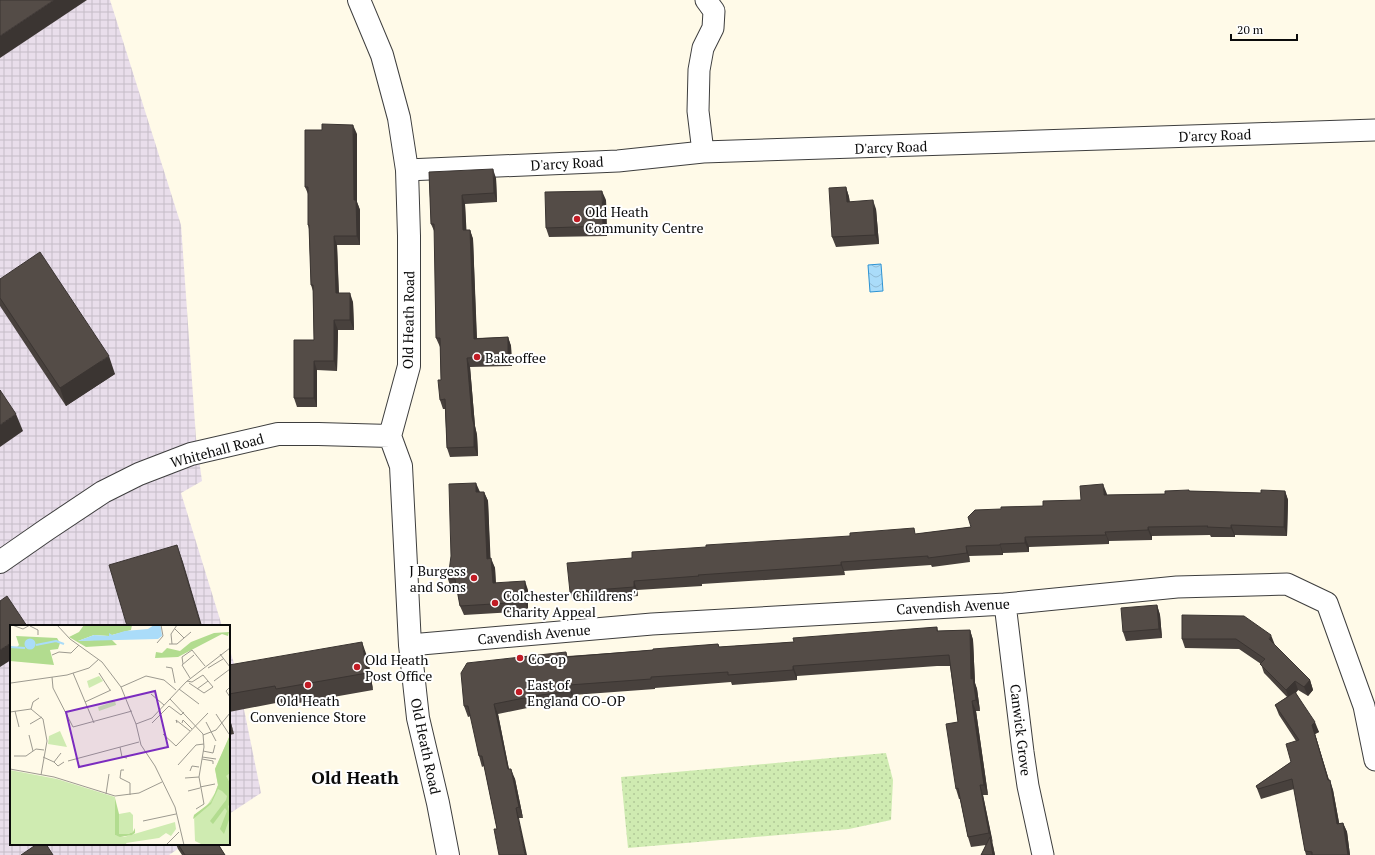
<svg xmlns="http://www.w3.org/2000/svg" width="1375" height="855" viewBox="0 0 1375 855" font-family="'PT Serif',serif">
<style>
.industrial{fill:url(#industrial-grid)}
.garden{fill:url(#garden-dots)}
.water{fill:url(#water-waves);stroke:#2d93d4}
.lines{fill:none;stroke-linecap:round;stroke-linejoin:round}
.minor-casing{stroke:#3e3e3e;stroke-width:23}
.tertiary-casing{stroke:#3e3e3e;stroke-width:24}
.minor{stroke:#fff;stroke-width:21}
.tertiary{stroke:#fff;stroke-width:22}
.wall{fill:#48413d}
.shaded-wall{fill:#3b3532}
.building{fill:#544c47;stroke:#3b3532}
.poi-dot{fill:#c11c25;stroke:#fff;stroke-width:1.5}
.labels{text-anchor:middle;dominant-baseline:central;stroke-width:4;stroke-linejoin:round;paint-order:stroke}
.street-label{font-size:14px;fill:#0b0b0b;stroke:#fff}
.poi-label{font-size:14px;fill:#0b0b0b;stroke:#fff;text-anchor:start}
.district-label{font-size:18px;font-weight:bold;fill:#0b0b0b;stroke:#fff}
.inset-river{fill:none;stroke:#aadcf9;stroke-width:2}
.inset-road{fill:none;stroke:#9d9a90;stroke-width:1}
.view{fill:#7b2cbf;fill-opacity:0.15;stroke:#7b2cbf;stroke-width:2}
.inset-edge{fill:none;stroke:#0b0b0b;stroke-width:2}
</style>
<defs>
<pattern id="industrial-grid" width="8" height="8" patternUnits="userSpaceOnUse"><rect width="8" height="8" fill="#e9deeb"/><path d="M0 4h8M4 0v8" fill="none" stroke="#c6bdc8"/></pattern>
<pattern id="garden-dots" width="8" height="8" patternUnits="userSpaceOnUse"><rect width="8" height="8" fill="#cfebb1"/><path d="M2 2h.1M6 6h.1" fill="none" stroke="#b0c897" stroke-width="1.8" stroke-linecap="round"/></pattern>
<pattern id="water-waves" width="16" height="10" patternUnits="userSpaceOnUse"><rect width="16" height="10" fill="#aadcf9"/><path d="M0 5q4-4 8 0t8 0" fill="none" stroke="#91bbd4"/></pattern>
</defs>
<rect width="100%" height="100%" fill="#fffae8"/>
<!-- industrial -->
<path class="industrial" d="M 0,0 L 110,0 L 181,225 L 196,438 L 202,481 L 181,493 L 222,626 L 11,626 L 11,844 L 185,844 L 169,855 L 0,855 Z
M 229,647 L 236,670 L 261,793 L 229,814 Z"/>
<!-- garden -->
<path class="garden" d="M 886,753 L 893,780 L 891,820 L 849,829 L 628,848 L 621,777 Z"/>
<!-- water -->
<path class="water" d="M 881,264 L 883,291 L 870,292 L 868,265 Z"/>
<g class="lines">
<defs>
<path id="minor" d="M 703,152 L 698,111 L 699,70 L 703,48 L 713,28 L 714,11 L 706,0
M 407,170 L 618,161 L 703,152 L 1375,130
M 1005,604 L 1023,752 L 1028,786 L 1043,855
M 410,645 L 652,624 L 1005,604 L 1177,587 L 1287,584 L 1327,603 L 1364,706 L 1375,760"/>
<path id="tertiary" d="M 359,0 L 382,55 L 399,118 L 407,170 L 409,236 L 409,366 L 390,436 L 401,466 L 410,645 L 418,718 L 438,803 L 448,855
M 0,562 L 46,530 L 103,492 L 139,474 L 191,454 L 278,434 L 318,434 L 390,436"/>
</defs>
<!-- minor casing -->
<use href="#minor" class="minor-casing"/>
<!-- tertiary casing -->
<use href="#tertiary" class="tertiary-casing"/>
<!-- minor -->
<use href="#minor" class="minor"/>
<!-- tertiary -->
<use href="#tertiary" class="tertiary"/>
</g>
<!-- wall -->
<path class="wall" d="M 322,130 L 357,134 L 357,202 L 360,210 L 360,245 L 337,245 L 339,293 L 353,302 L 354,330 L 338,330 L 337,371 L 317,370 L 317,407 L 297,407 L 294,398 L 314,340 L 313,291 L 311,285 L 309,229 L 308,225 L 308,194 L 305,187 Z
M 429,172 L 496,178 L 497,202 L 465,204 L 466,230 L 470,230 L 473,239 L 477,338 L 508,337 L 511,346 L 512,366 L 470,367 L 475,426 L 477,435 L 478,456 L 450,457 L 447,448 L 445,409 L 443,409 L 440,400 L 441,380 L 440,347 L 436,338 L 435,233 L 431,224 Z
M 846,187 L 849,197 L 850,202 L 876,209 L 879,244 L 836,247 L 832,237 Z
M 606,200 L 607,236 L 549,237 L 546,228 Z
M 0,279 L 115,374 L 66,406 L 0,306 Z
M 1189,491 L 1261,493 L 1285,491 L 1288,500 L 1287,536 L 1235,535 L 1235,537 L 1211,537 L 1210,535 L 1152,536 L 1152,540 L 1109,541 L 1109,544 L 1029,547 L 1029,552 L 1003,553 L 1003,555 L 969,556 L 970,562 L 932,567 L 931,565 L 844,571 L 845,575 L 702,584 L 702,586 L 637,590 L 638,596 L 573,601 L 570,592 L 632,558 L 916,534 L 971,527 L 1001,509 L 1043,506 L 1081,500 L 1107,494 L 1107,495 L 1165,494 Z
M 479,492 L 484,492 L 488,501 L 490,558 L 495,568 L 496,583 L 528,590 L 528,611 L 464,615 L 460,606 L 457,588 L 451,589 L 448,579 Z
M 1157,605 L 1160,615 L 1162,638 L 1126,641 L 1123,632 Z
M 1182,615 L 1275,645 L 1310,680 L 1313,690 L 1308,696 L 1298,690 L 1296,693 L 1319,732 L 1315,734 L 1329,780 L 1333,790 L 1339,823 L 1343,823 L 1347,832 L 1350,855 L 1306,855 L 1305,851 L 1294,789 L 1261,799 L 1256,786 L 1291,762 L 1296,741 L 1279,715 L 1275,705 L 1287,697 L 1264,673 L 1261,664 L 1239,649 L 1185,648 L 1182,639 Z
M 937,627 L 938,631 L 970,630 L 973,640 L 975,683 L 977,689 L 980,711 L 976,711 L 988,795 L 983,795 L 995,855 L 981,855 L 986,845 L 971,847 L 968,837 L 960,799 L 959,799 L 956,789 L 958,722 L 950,666 L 937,666 L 797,676 L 797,680 L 732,685 L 731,682 L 655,688 L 655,689 L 573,695 L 574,701 L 537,706 L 498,714 L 509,769 L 515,779 L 523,818 L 519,818 L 497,829 L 484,766 L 482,767 L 479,756 L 471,716 L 468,717 L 464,706 L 568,656 L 653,650 L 718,644 L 719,647 L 794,642 Z
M 368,659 L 373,690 L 282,706 L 281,702 L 229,712 L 229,665 Z
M 229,716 L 234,734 L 229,735 Z
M 176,844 L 218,844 L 225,855 L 182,855 L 178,849 Z"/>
<!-- shaded-wall -->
<path class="shaded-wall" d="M 54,0 L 87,0 L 0,58 L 0,36 Z
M 353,125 L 357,134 L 357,202 L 360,210 L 360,245 L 357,236 L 354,200 Z
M 493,169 L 496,178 L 497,202 L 494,193 Z
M 846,187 L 849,197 L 850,211 L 847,202 Z
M 602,191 L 606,200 L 607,236 L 603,226 Z
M 462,195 L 465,204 L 467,239 L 463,230 Z
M 873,200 L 876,209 L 879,244 L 875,235 Z
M 470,230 L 473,239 L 477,348 L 474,339 Z
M 334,236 L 337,245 L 339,303 L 336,293 Z
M 350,293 L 353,302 L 354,330 L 350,320 Z
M 334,320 L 338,330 L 337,371 L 334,361 Z
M 508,337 L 511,346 L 512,366 L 508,356 Z
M 109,356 L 115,374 L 66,406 L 60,388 Z
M 467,358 L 470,367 L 475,426 L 477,435 L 478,456 L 474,447 Z
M 314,361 L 317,370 L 317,407 L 314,398 Z
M 16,414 L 23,431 L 0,447 L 0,425 Z
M 476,483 L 480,492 L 476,492 Z
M 1103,484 L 1107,494 L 1107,505 L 1104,495 Z
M 1285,491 L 1288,500 L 1287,536 L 1284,527 Z
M 484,492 L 488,501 L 491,568 L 487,559 Z
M 1231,525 L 1235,535 L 1235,537 L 1231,528 Z
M 1148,527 L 1152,536 L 1152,540 L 1148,530 Z
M 1105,532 L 1109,541 L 1109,544 Z
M 1025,537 L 1029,547 L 1029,552 L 1025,543 Z
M 1000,544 L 1003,553 L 1003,555 L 1000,545 Z
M 177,545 L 183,562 L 202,626 L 201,626 Z
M 966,546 L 969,556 L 970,562 L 967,553 Z
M 491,558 L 495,568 L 496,593 L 493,583 Z
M 841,562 L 844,571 L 845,575 L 841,565 Z
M 525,581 L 528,590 L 528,611 L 525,602 Z
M 634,581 L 637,590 L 638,596 L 634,587 Z
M 1157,605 L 1160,615 L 1162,638 L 1159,629 Z
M 970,630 L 973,640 L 975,683 L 977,689 L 980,711 L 976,700 L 971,679 Z
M 1271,635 L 1275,645 L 1269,639 Z
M 362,642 L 368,659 L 373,690 L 367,673 Z
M 11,643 L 11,660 L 0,667 L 0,650 Z
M 793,666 L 797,676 L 797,680 L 793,670 Z
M 1310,680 L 1313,690 L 1308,696 L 1304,687 Z
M 1295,681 L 1298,690 L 1289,699 L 1286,690 Z
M 569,685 L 573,695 L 574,701 L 570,691 Z
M 972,701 L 976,711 L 988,795 L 984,785 Z
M 494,704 L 498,714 L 511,780 L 508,769 Z
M 229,716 L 234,734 L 229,719 Z
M 1315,722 L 1319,732 L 1315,734 L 1331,787 L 1330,780 L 1333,790 L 1341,833 L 1337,824 L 1328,780 L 1312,725 Z
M 511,769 L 515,779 L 523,818 L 519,807 Z
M 980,785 L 983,795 L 993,843 L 989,833 Z
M 516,808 L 519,818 L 527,855 L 525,855 Z
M 1343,823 L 1347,832 L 1350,855 L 1348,855 Z
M 990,837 L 993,846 L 995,855 L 993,855 Z"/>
<!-- building -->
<path class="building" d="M 0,0 L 54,0 L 0,36 Z
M 322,124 L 353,125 L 354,200 L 356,200 L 357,236 L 334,236 L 336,293 L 350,293 L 350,320 L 334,320 L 334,361 L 314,361 L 314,398 L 294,398 L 294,340 L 314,340 L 313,285 L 311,285 L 309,225 L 308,225 L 308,187 L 305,187 L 305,130 L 322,130 Z
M 493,169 L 494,193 L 462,195 L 463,230 L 470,230 L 474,339 L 508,337 L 508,356 L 467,358 L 472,417 L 474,425 L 474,447 L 447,448 L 445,399 L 440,400 L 438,380 L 441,380 L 440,338 L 436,338 L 434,224 L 431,224 L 429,172 Z
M 846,187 L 847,202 L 873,200 L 875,235 L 832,237 L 829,188 Z
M 602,191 L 603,226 L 546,228 L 545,192 Z
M 40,252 L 109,356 L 60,388 L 0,298 L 0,279 Z
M 0,390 L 16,414 L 0,425 Z
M 476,483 L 476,492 L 484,492 L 487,559 L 491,558 L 493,583 L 525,581 L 525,602 L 460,606 L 455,579 L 448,579 L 451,556 L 449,484 Z
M 1103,484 L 1104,495 L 1165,494 L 1165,491 L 1189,490 L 1189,491 L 1261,493 L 1261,490 L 1285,491 L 1284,527 L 1231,525 L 1231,528 L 1207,527 L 1208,526 L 1148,527 L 1148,530 L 1105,532 L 1106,535 L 1025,537 L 1025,543 L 1000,544 L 1000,545 L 966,546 L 967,553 L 928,558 L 928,556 L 841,562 L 841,565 L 698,575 L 699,576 L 634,581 L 634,587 L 570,592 L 567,563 L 632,558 L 632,552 L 706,547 L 706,545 L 850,536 L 850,533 L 914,528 L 915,534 L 971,527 L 968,517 L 975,510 L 1001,509 L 1001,507 L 1043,506 L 1043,501 L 1081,500 L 1080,486 Z
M 177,545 L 201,626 L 127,626 L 109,565 Z
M 7,596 L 27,626 L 11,626 L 11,643 L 0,650 L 0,601 Z
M 1157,605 L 1159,629 L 1123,632 L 1121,608 Z
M 1182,615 L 1244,616 L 1271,635 L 1269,639 L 1310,680 L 1304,687 L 1295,681 L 1286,690 L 1260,664 L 1265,659 L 1236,639 L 1182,639 Z
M 937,627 L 937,631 L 970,630 L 971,679 L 973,678 L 976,700 L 972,701 L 984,785 L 980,785 L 989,833 L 968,837 L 958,788 L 956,789 L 946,724 L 958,722 L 949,655 L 934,656 L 793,666 L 793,670 L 728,675 L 728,672 L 651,677 L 651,679 L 569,685 L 570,691 L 534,696 L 494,704 L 508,769 L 511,769 L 519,807 L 516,808 L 525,855 L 499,855 L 494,829 L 497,829 L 482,756 L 479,756 L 468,706 L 464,706 L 461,673 L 467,663 L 566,652 L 567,657 L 653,650 L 653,649 L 718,644 L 719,647 L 794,642 L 793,638 Z
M 362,642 L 367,673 L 276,689 L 275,686 L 229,694 L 229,665 Z
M 1295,692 L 1315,722 L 1312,725 L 1328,780 L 1330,780 L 1337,824 L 1343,823 L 1348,855 L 1312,855 L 1312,852 L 1305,851 L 1292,779 L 1258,789 L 1256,786 L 1291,762 L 1286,744 L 1299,740 L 1275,705 Z
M 990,837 L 993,855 L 981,855 Z
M 37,844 L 46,844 L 53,855 L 21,855 Z
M 178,844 L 218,844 L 225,855 L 185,855 Z"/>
<!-- markers -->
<g class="poi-dot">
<circle cx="577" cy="219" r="4"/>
<circle cx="477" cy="357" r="4"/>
<circle cx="474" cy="578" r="4"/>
<circle cx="495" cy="603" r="4"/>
<circle cx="520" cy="658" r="4"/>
<circle cx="357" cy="667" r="4"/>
<circle cx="308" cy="685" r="4"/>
<circle cx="519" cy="692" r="4"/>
</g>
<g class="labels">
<!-- street labels -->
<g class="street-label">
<text transform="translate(1215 135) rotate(-2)">D'arcy Road</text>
<text transform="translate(891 147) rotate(-2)">D'arcy Road</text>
<text transform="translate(567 163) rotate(-3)">D'arcy Road</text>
<text transform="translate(408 320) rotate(-89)">Old Heath Road</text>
<text transform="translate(217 450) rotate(-15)">Whitehall Road</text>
<text transform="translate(953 606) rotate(-3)">Cavendish Avenue</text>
<text transform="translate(534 634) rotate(-5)">Cavendish Avenue</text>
<text transform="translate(1021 730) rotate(83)">Canwick Grove</text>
<text transform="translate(426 746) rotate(78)">Old Heath Road</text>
</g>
<!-- poi labels -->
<g class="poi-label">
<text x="585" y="211">Old Heath<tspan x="585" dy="16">Community Centre</tspan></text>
<text x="485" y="357">Bakeoffee</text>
<text x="466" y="570" text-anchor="end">J Burgess<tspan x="466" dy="16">and Sons</tspan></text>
<text x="503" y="595">Colchester Childrens'<tspan x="503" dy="16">Charity Appeal</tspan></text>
<text x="528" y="658">Co-op</text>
<text x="365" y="659">Old Heath<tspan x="365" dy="16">Post Office</tspan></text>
<text x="527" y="684">East of<tspan x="527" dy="16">England CO-OP</tspan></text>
<text x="308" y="700" text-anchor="middle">Old Heath<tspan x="308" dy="16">Convenience Store</tspan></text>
</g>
<!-- district labels -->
<g class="district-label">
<text x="355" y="777">Old Heath</text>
</g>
</g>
<!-- overview -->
<g transform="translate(10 625)">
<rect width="220" height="220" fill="#fffae8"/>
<path d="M 50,106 L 57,122 L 38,119 L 39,111 ZM 220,110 L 220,220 L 193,220 L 185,216 L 184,190 L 196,182 L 205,168 L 208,160 L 205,144 ZM 0,145 L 47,154 L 105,172 L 105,210 L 114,212 L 165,197 L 166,204 L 161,211 L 156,208 L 149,213 L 116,218 L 117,220 L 0,220 ZM 120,187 L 123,190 L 123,207 L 113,211 L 109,209 L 108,193 L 109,189 Z" fill="#cfebb1"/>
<path d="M 74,0 L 122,0 L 121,5 L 102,10 L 99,9 L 99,11 L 84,10 L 68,16 L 101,14 L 107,20 L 76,22 L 59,12 L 69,7 ZM 219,7 L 218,11 L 212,9 L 168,32 L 145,33 L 146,27 L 152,28 L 157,23 L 170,26 L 181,17 L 204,8 ZM 6,11 L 47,13 L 50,18 L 48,24 L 40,25 L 44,40 L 0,36 L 0,21 L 6,23 L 9,20 ZM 220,110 L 220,148 L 216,151 L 220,158 L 220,179 L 218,181 L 220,192 L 214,209 L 210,204 L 217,186 L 215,183 L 203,199 L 200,196 L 216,175 L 217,171 L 212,166 L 208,164 L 201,179 L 183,194 L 184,190 L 201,177 L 205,168 L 208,160 L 205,144 ZM 105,173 L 109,189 L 109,209 L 118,209 L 123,207 L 125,203 L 125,208 L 122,210 L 110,212 L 105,210 Z" fill="#b2dc8f"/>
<path d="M 89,51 L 93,56 L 79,63 L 77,56 ZM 105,76 L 106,80 L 89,86 L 88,82 Z" fill="#cfebb1"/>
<path d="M 144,0 L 150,0 L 151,3 L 152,11 L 148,14 L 68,16 L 84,10 L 99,11 L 99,8 L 102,10 L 115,6 L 138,4 ZM14.5 19a5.5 5.5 0 1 1 11 0a5.5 5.5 0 1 1-11 0Z" fill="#aadcf9"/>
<path class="inset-river" d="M 26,20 L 46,16 L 54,19M 0,22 L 15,23"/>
<path class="inset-road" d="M 2,0 L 13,4 L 20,0M 47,0 L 60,14 L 92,37 L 111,62 L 126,99 L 131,120 L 145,141 L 165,182 L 174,220M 20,1 L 28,5 L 28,10M 165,4 L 174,13M 147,18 L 153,11 L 151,0M 159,19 L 167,19 L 181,7M 162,19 L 161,9 L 167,0M 210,29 L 220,42M 42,30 L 49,27 L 61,28 L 69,20M 173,39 L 172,32 L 182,25 L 195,41M 156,42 L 162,43 L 165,58M 198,43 L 213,34M 63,48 L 84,98M 89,48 L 100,65M 42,52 L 43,63 L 63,102 L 122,86M 180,53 L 172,40 L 184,30M 177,56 L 182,57 L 193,50 L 203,62 L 194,68 L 179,58M 204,56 L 220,44M 1,58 L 57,50 L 79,43 L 89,34M 111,62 L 136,51 L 154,55 L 166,65M 169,64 L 189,79M 187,64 L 198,56M 141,69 L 154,80M 220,72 L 216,66 L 220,62M 160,74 L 193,109 L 194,122 L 189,152 L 194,179 L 186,184M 75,77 L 101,65M 21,84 L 23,77 L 29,73M 5,86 L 9,102M 0,87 L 21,84 L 33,94 L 37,116 L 31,150M 206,89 L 219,109M 196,97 L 206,116M 142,98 L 159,81 L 171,90 L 174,87M 167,98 L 166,95 L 180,106M 172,98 L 173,95 L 182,104M 20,99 L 32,92M 126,99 L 142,93 L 176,57 L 220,23M 153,109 L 166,121 L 198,88M 19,110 L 23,126M 193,110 L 206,105 L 220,88M 110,122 L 112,132 L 117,133M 193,126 L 203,128 L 205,120M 4,131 L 16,131 L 26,124 L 34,125M 33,132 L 44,137 L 51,128M 192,132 L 206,134M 192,134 L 203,136 L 203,139M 58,136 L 129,117M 44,137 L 48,141 L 54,137M 168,140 L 186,120 L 194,119M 0,144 L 44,152 L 105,171 L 129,168 L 152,157M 114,145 L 111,145 L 110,153 L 120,158 L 120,170M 180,146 L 182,141 L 189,142M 175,153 L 189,152M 190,162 L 205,159M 178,166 L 190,163M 96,169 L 99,149M 133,196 L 166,189M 156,220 L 169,207"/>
<path class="view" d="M 145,66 L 158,122 L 69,142 L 56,87 Z"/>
<rect width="220" height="220" class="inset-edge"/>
</g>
<!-- scale -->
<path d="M1231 34v6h66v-6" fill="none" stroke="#0b0b0b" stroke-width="2"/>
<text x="1237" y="34" font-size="12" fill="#0b0b0b" stroke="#ffffff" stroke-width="3" paint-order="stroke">20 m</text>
</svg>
